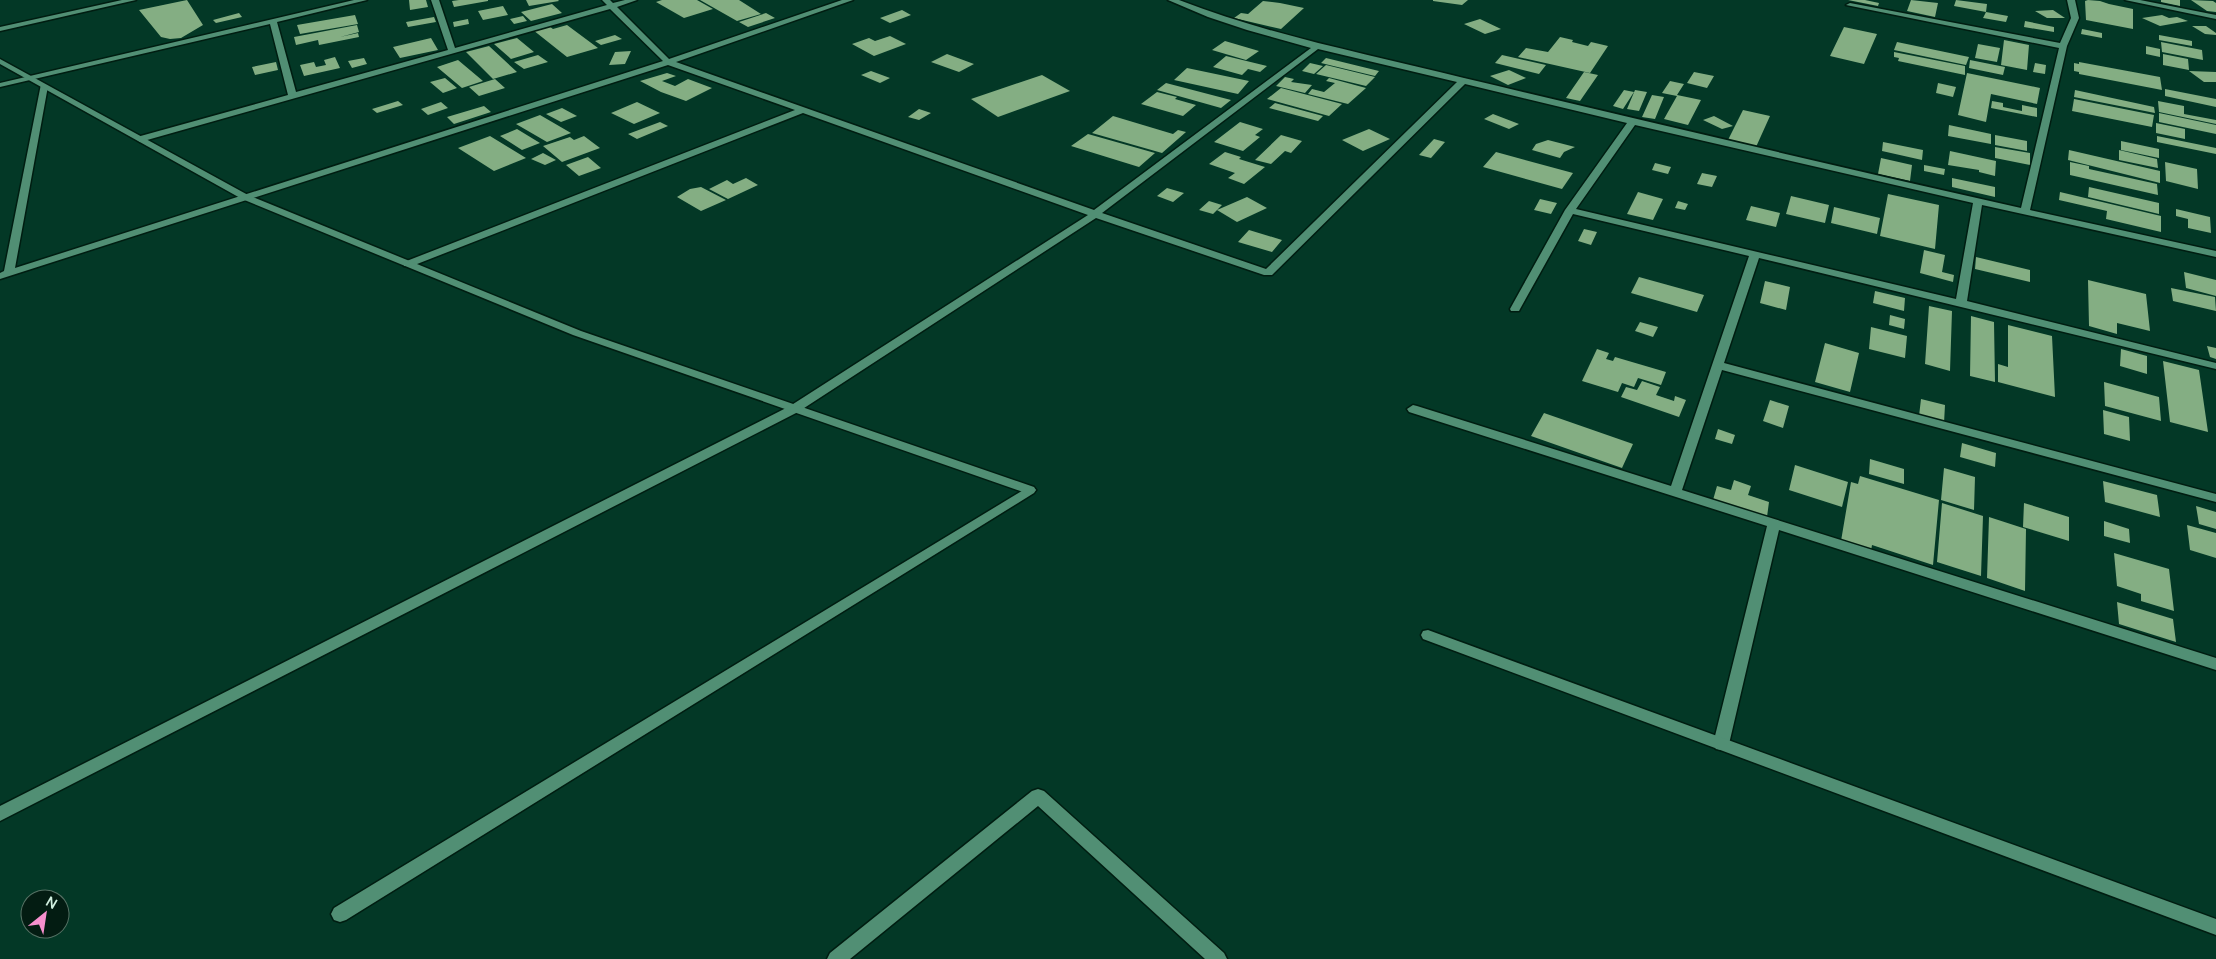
<svg xmlns="http://www.w3.org/2000/svg" width="2216" height="959" viewBox="0 0 2216 959" font-family="Manrope,sans-serif">
<style>
.building{fill:#84ae83}
.lines{fill:none;stroke-linecap:round;stroke-linejoin:round}
.minor-casing{stroke:#001d11;stroke-width:3}
.tertiary-casing{stroke:#001d11;stroke-width:3}
.minor{fill:#518f74;fill-rule:evenodd}
.tertiary{fill:#518f74;fill-rule:evenodd}
</style>
<rect width="100%" height="100%" fill="#033826"/>
<!-- building -->
<path class="building" d="M 187,0 L 203,25 L 181,38 L 170,39 L 161,37 L 139,10 Z
M 409,0 L 426,0 L 428,7 L 410,10 Z
M 459,0 L 488,0 L 488,1 L 454,7 L 452,1 Z
M 526,0 L 558,0 L 559,1 L 529,6 Z
M 662,0 L 697,0 L 713,9 L 684,18 L 656,2 Z
M 700,0 L 739,0 L 761,14 L 737,21 Z
M 1468,0 L 1462,5 L 1433,1 L 1433,0 Z
M 1848,0 L 1865,0 L 1879,3 L 1878,6 Z
M 1911,0 L 1938,3 L 1935,17 L 1907,11 Z
M 1956,0 L 1987,4 L 1986,12 L 1954,6 Z
M 2088,0 L 2100,1 L 2109,4 L 2133,9 L 2133,29 L 2086,20 L 2085,1 Z
M 2161,0 L 2180,0 L 2180,6 L 2161,2 Z
M 2191,0 L 2213,1 L 2216,3 L 2216,12 L 2207,11 Z
M 1263,1 L 1280,3 L 1304,8 L 1281,29 L 1234,18 L 1241,13 L 1248,14 Z
M 552,4 L 562,13 L 531,21 L 521,12 Z
M 503,6 L 508,15 L 483,20 L 478,11 Z
M 902,10 L 911,15 L 890,23 L 880,18 Z
M 2053,10 L 2065,18 L 2047,18 L 2035,11 Z
M 1986,12 L 2008,16 L 2006,22 L 1983,18 Z
M 239,13 L 242,17 L 216,23 L 213,20 Z
M 766,13 L 775,18 L 748,27 L 739,22 Z
M 355,15 L 358,24 L 300,34 L 297,25 Z
M 2162,15 L 2169,18 L 2177,17 L 2188,21 L 2160,26 L 2142,18 Z
M 523,16 L 527,21 L 514,24 L 510,19 Z
M 434,17 L 436,22 L 408,27 L 406,22 Z
M 468,19 L 469,24 L 454,27 L 453,22 Z
M 1480,19 L 1501,29 L 1485,34 L 1464,24 Z
M 2025,21 L 2054,27 L 2054,32 L 2024,27 Z
M 357,25 L 359,32 L 340,37 L 358,33 L 359,37 L 319,45 L 318,40 L 296,45 L 294,37 Z
M 567,25 L 598,48 L 567,57 L 533,30 L 549,26 L 553,29 Z
M 2192,26 L 2206,26 L 2216,33 L 2216,35 L 2205,34 Z
M 1844,27 L 1877,34 L 1864,64 L 1830,56 Z
M 2082,29 L 2102,33 L 2102,38 L 2081,34 Z
M 615,35 L 622,39 L 601,45 L 595,41 Z
M 2159,35 L 2192,41 L 2192,46 L 2159,40 Z
M 890,36 L 906,44 L 874,56 L 852,44 L 869,38 L 875,41 Z
M 1560,37 L 1573,40 L 1572,42 L 1588,46 L 1591,42 L 1608,46 L 1590,73 L 1518,57 L 1526,48 L 1548,52 Z
M 431,38 L 438,50 L 400,58 L 393,47 Z
M 517,38 L 534,52 L 511,59 L 494,44 Z
M 2004,40 L 2029,45 L 2027,70 L 2001,65 Z
M 1225,41 L 1259,51 L 1246,60 L 1212,50 Z
M 1897,42 L 1969,57 L 1966,65 L 1894,50 Z
M 2161,42 L 2202,50 L 2203,60 L 2162,52 Z
M 1978,44 L 2000,48 L 1997,62 L 1975,58 Z
M 489,46 L 517,72 L 493,79 L 466,52 Z
M 2146,46 L 2160,49 L 2160,57 L 2146,54 Z
M 631,51 L 625,64 L 609,65 L 615,52 Z
M 1894,52 L 1965,66 L 1965,75 L 1898,61 L 1899,58 L 1894,57 Z
M 947,54 L 974,64 L 959,72 L 931,62 Z
M 2163,54 L 2188,59 L 2189,70 L 2163,65 Z
M 538,55 L 548,62 L 524,69 L 514,62 Z
M 1502,55 L 1546,65 L 1539,74 L 1495,63 Z
M 1226,56 L 1267,66 L 1260,72 L 1248,69 L 1242,75 L 1213,67 Z
M 335,57 L 340,68 L 304,76 L 300,65 L 314,62 L 316,67 L 326,65 L 324,60 Z
M 364,58 L 367,64 L 352,68 L 348,61 Z
M 1326,58 L 1379,71 L 1375,76 L 1321,63 Z
M 458,60 L 483,81 L 462,88 L 437,67 Z
M 1970,60 L 2005,67 L 2003,75 L 1969,68 Z
M 276,62 L 278,70 L 255,75 L 252,67 Z
M 2079,62 L 2160,77 L 2162,90 L 2079,74 L 2079,72 L 2074,71 L 2074,63 L 2079,64 Z
M 1310,63 L 1323,66 L 1314,74 L 1302,71 Z
M 2035,63 L 2046,65 L 2045,74 L 2033,72 Z
M 1326,65 L 1375,77 L 1366,86 L 1316,74 Z
M 1187,68 L 1249,81 L 1238,94 L 1174,80 Z
M 1509,70 L 1526,78 L 1508,85 L 1490,76 Z
M 871,71 L 890,78 L 880,83 L 861,75 Z
M 2189,71 L 2216,72 L 2216,82 L 2204,82 Z
M 1584,72 L 1598,75 L 1580,101 L 1566,98 Z
M 1694,72 L 1714,76 L 1707,88 L 1687,83 Z
M 667,73 L 676,76 L 662,81 L 675,86 L 688,79 L 712,88 L 686,101 L 661,92 L 640,81 Z
M 1967,73 L 2040,88 L 2037,104 L 1991,94 L 1986,122 L 1958,115 Z
M 1042,75 L 1070,91 L 998,117 L 971,99 Z
M 1285,77 L 1294,79 L 1291,82 L 1312,85 L 1305,93 L 1276,86 Z
M 445,78 L 457,88 L 443,93 L 430,82 Z
M 1329,78 L 1366,88 L 1348,104 L 1308,94 L 1312,89 L 1324,92 L 1335,83 L 1326,81 Z
M 495,79 L 505,88 L 479,96 L 469,87 Z
M 1670,81 L 1684,84 L 1677,95 L 1701,100 L 1688,125 L 1664,119 L 1677,96 L 1662,93 Z
M 1166,83 L 1231,100 L 1221,108 L 1157,90 Z
M 1938,83 L 1956,87 L 1953,97 L 1936,93 Z
M 1281,88 L 1342,104 L 1329,116 L 1267,99 Z
M 2165,89 L 2216,99 L 2216,107 L 2165,96 Z
M 1624,90 L 1634,92 L 1623,109 L 1613,106 Z
M 1635,90 L 1647,92 L 1639,111 L 1627,109 Z
M 2075,90 L 2154,107 L 2155,113 L 2074,97 Z
M 1157,92 L 1177,97 L 1175,99 L 1196,105 L 1183,116 L 1141,104 Z
M 1652,95 L 1664,97 L 1655,119 L 1642,117 Z
M 2074,99 L 2154,115 L 2152,127 L 2072,111 Z
M 398,101 L 403,105 L 377,113 L 372,109 Z
M 1992,101 L 2003,103 L 2003,107 L 2022,111 L 2022,105 L 2037,108 L 2037,117 L 1991,108 Z
M 2158,101 L 2184,106 L 2184,114 L 2216,120 L 2216,124 L 2159,112 Z
M 441,102 L 448,108 L 428,115 L 421,109 Z
M 637,102 L 660,113 L 634,124 L 611,113 Z
M 1275,103 L 1323,116 L 1318,121 L 1269,108 Z
M 484,106 L 491,112 L 454,124 L 447,117 Z
M 562,108 L 577,116 L 561,122 L 546,114 Z
M 919,109 L 931,113 L 919,120 L 908,117 Z
M 1743,110 L 1770,116 L 1756,147 L 1728,140 Z
M 2159,113 L 2216,125 L 2216,134 L 2159,122 Z
M 1493,114 L 1519,124 L 1509,129 L 1484,119 Z
M 540,115 L 571,133 L 547,142 L 516,124 Z
M 1113,116 L 1173,134 L 1178,130 L 1186,132 L 1162,153 L 1092,133 Z
M 1714,116 L 1733,126 L 1722,129 L 1703,120 Z
M 660,122 L 668,126 L 637,139 L 628,134 Z
M 1240,122 L 1263,129 L 1255,135 L 1260,137 L 1243,151 L 1214,142 Z
M 2156,123 L 2185,129 L 2185,139 L 2156,133 Z
M 1949,125 L 1991,134 L 1991,144 L 1948,136 Z
M 517,129 L 540,143 L 522,150 L 500,136 Z
M 1369,129 L 1390,139 L 1363,151 L 1342,140 Z
M 1088,134 L 1155,153 L 1139,167 L 1071,146 Z
M 1281,135 L 1302,141 L 1291,153 L 1285,151 L 1271,164 L 1255,160 Z
M 1995,135 L 2027,141 L 2027,151 L 1995,145 Z
M 490,136 L 526,158 L 494,171 L 458,148 Z
M 584,136 L 600,148 L 562,162 L 543,146 L 570,137 L 574,140 Z
M 2157,136 L 2216,148 L 2216,154 L 2157,142 Z
M 1434,139 L 1445,142 L 1431,158 L 1419,155 Z
M 1548,140 L 1575,147 L 1564,152 L 1560,158 L 1532,150 L 1536,144 Z
M 2121,141 L 2159,149 L 2159,158 L 2121,150 Z
M 1883,142 L 1923,150 L 1922,160 L 1882,151 Z
M 1995,147 L 2030,153 L 2030,165 L 1995,158 Z
M 2069,150 L 2160,171 L 2160,183 L 2068,160 Z
M 2119,150 L 2157,159 L 2158,168 L 2119,160 Z
M 1950,151 L 1996,161 L 1995,176 L 1979,172 L 1979,170 L 1948,165 Z
M 1225,152 L 1241,157 L 1239,159 L 1265,167 L 1244,184 L 1228,178 L 1235,173 L 1209,164 Z
M 1496,152 L 1573,173 L 1562,189 L 1483,167 Z
M 543,153 L 556,160 L 545,165 L 531,159 Z
M 588,157 L 601,168 L 579,176 L 566,165 Z
M 1881,158 L 1912,165 L 1910,181 L 1878,174 Z
M 2070,162 L 2089,166 L 2089,169 L 2157,184 L 2158,195 L 2070,175 Z
M 2165,162 L 2197,169 L 2198,189 L 2166,181 Z
M 1655,163 L 1671,167 L 1668,174 L 1652,170 Z
M 1924,165 L 1945,169 L 1944,175 L 1924,171 Z
M 1702,173 L 1717,176 L 1712,187 L 1697,184 Z
M 746,178 L 758,185 L 728,199 L 709,189 L 727,180 L 733,184 Z
M 1952,178 L 1995,187 L 1995,197 L 1952,187 Z
M 701,187 L 726,200 L 701,211 L 677,197 L 690,189 Z
M 2089,187 L 2159,203 L 2159,214 L 2088,197 Z
M 1167,188 L 1184,193 L 1173,202 L 1157,196 Z
M 1638,192 L 1663,199 L 1653,220 L 1627,214 Z
M 2060,192 L 2161,216 L 2161,232 L 2106,219 L 2107,211 L 2059,200 Z
M 1888,194 L 1939,205 L 1935,249 L 1880,236 Z
M 1791,196 L 1829,205 L 1825,223 L 1786,214 Z
M 1247,197 L 1267,208 L 1237,222 L 1217,210 Z
M 1540,199 L 1557,203 L 1551,214 L 1534,210 Z
M 1209,201 L 1222,205 L 1213,214 L 1199,210 Z
M 1678,201 L 1688,204 L 1685,210 L 1675,208 Z
M 1751,206 L 1780,213 L 1776,227 L 1746,220 Z
M 1834,207 L 1880,218 L 1877,234 L 1831,223 Z
M 2176,209 L 2210,217 L 2211,233 L 2188,228 L 2188,219 L 2176,216 Z
M 1584,229 L 1597,232 L 1591,245 L 1578,241 Z
M 1249,230 L 1282,240 L 1272,252 L 1238,242 Z
M 1924,250 L 1945,255 L 1942,272 L 1954,275 L 1953,282 L 1920,273 Z
M 1976,257 L 2030,270 L 2030,282 L 1975,269 Z
M 2184,272 L 2216,280 L 2216,296 L 2186,288 Z
M 1639,277 L 1704,295 L 1697,312 L 1631,293 Z
M 2088,280 L 2146,294 L 2150,331 L 2117,323 L 2117,334 L 2089,326 Z
M 1765,281 L 1790,287 L 1786,310 L 1760,303 Z
M 2171,288 L 2215,297 L 2216,311 L 2173,301 Z
M 1875,291 L 1905,298 L 1904,311 L 1873,303 Z
M 1929,306 L 1952,311 L 1950,371 L 1925,364 Z
M 1890,315 L 1905,319 L 1904,329 L 1889,325 Z
M 1971,316 L 1994,322 L 1995,382 L 1970,376 Z
M 1640,322 L 1658,327 L 1653,337 L 1635,331 Z
M 2008,325 L 2052,336 L 2055,397 L 1998,382 L 1998,364 L 2008,367 Z
M 1871,327 L 1907,336 L 1905,358 L 1869,349 Z
M 1825,343 L 1859,353 L 1850,392 L 1815,382 Z
M 2207,346 L 2216,348 L 2216,359 L 2210,357 Z
M 1597,349 L 1609,353 L 1606,359 L 1613,361 L 1615,357 L 1666,372 L 1661,385 L 1638,378 L 1634,387 L 1622,383 L 1618,392 L 1582,381 Z
M 2121,349 L 2147,356 L 2147,374 L 2120,366 Z
M 2163,361 L 2199,370 L 2208,432 L 2170,422 Z
M 1642,381 L 1660,387 L 1656,395 L 1674,401 L 1675,396 L 1686,400 L 1679,417 L 1621,397 L 1626,387 L 1637,390 Z
M 2104,382 L 2159,397 L 2161,421 L 2105,406 Z
M 1921,399 L 1945,405 L 1944,423 L 1919,416 Z
M 1770,400 L 1789,406 L 1783,428 L 1763,421 Z
M 2103,410 L 2129,417 L 2130,441 L 2104,434 Z
M 1544,413 L 1633,444 L 1622,468 L 1531,436 Z
M 1718,429 L 1735,435 L 1732,444 L 1715,439 Z
M 1962,443 L 1996,453 L 1995,467 L 1960,457 Z
M 1870,459 L 1904,469 L 1904,484 L 1869,474 Z
M 1795,465 L 1848,482 L 1842,507 L 1789,490 Z
M 1944,468 L 1975,477 L 1974,510 L 1941,500 Z
M 1860,476 L 1939,500 L 1933,565 L 1872,545 L 1871,551 L 1841,541 L 1851,482 L 1858,484 Z
M 1734,480 L 1751,486 L 1748,495 L 1769,502 L 1767,517 L 1713,500 L 1717,486 L 1731,490 Z
M 2103,481 L 2157,495 L 2160,517 L 2105,502 Z
M 1942,503 L 1983,516 L 1981,576 L 1937,562 Z
M 2024,503 L 2069,517 L 2069,541 L 2023,527 Z
M 2196,506 L 2216,512 L 2216,529 L 2199,524 Z
M 1989,517 L 2026,529 L 2025,591 L 1987,578 Z
M 2104,521 L 2129,529 L 2130,543 L 2104,536 Z
M 2187,525 L 2216,533 L 2216,558 L 2190,550 Z
M 2114,553 L 2169,569 L 2174,611 L 2141,601 L 2141,594 L 2117,586 Z
M 2117,602 L 2173,619 L 2176,642 L 2119,624 Z"/>
<g class="lines">
<defs>
<path id="minor" d="M 122,0 L 136,0 L 0,31 L 0,27 Z
M 354,0 L 367,0 L 277,22 L 296,92 L 448,50 L 431,0 L 439,0 L 455,48 L 607,5 L 602,0 L 610,0 L 613,3 L 625,0 L 637,0 L 617,7 L 669,59 L 842,0 L 853,0 L 676,62 L 1094,210 L 1311,48 L 1247,30 L 1208,17 L 1168,0 L 1179,0 C 1272,36 1368,54 1464,78 C 1649,122 1835,166 2021,208 L 2059,48 L 1846,5 L 1850,3 L 2060,43 L 2071,18 L 2067,0 L 2075,0 L 2079,18 L 2067,46 L 2030,210 L 2216,251 L 2216,257 L 1982,205 L 1967,301 L 2216,363 L 2216,369 L 1759,258 L 1724,363 L 2216,494 L 2216,502 L 1722,370 L 1682,490 L 2216,658 L 2216,670 L 1779,530 L 1729,744 L 1726,749 L 1721,750 L 1716,749 L 1713,744 L 1767,526 L 1409,412 L 1407,409 L 1413,405 L 1417,406 L 1671,486 L 1749,256 L 1573,214 L 1520,309 L 1519,311 L 1511,311 L 1510,309 L 1565,210 L 1627,123 L 1465,84 L 1272,275 L 1264,275 L 1096,218 L 798,412 L 0,821 L 0,806 L 790,406 L 1088,215 L 803,113 L 412,266 L 404,266 L 404,262 L 795,110 L 668,65 L 0,279 L 0,273 L 4,271 L 41,84 L 48,86 L 15,268 L 663,61 L 610,9 L 140,142 L 136,139 L 137,137 L 288,95 L 270,24 L 0,87 L 0,83 ZM 1318,49 L 1457,82 L 1266,269 L 1102,213 ZM 1635,125 L 1973,203 L 1956,299 L 1576,209 Z
M 2125,0 L 2140,0 L 2216,15 L 2216,19 Z
M 1030,486 L 1036,490 L 1034,493 L 346,920 L 340,922 L 334,920 L 331,914 L 334,908 Z
M 1038,789 L 1044,791 L 1224,953 L 1227,959 L 1205,959 L 1038,806 L 850,959 L 827,959 L 830,953 L 1032,791 Z"/>
<path id="tertiary" d="M 0,59 L 248,195 L 581,331 L 1034,487 L 1036,490 L 1030,494 L 1026,493 L 573,335 L 242,199 L 0,64 Z
M 1428,630 L 2216,919 L 2216,935 L 1423,639 L 1421,635 L 1423,631 Z"/>
</defs>
<!-- minor casing -->
<use href="#minor" class="minor-casing"/>
<!-- tertiary casing -->
<use href="#tertiary" class="tertiary-casing"/>
<!-- minor -->
<use href="#minor" class="minor"/>
<!-- tertiary -->
<use href="#tertiary" class="tertiary"/>
</g>
<!-- north arrow -->
<g transform="translate(45 914) rotate(30)"><circle r="24" fill="#031c12" stroke="#557164"/>
<path d="M0-4L9 19L0 12L-9 19Z" fill="#f790ce"/>
<text y="-8" font-size="14" font-weight="bold" text-anchor="middle" fill="#d1f0e0">N</text>
</g>
</svg>
